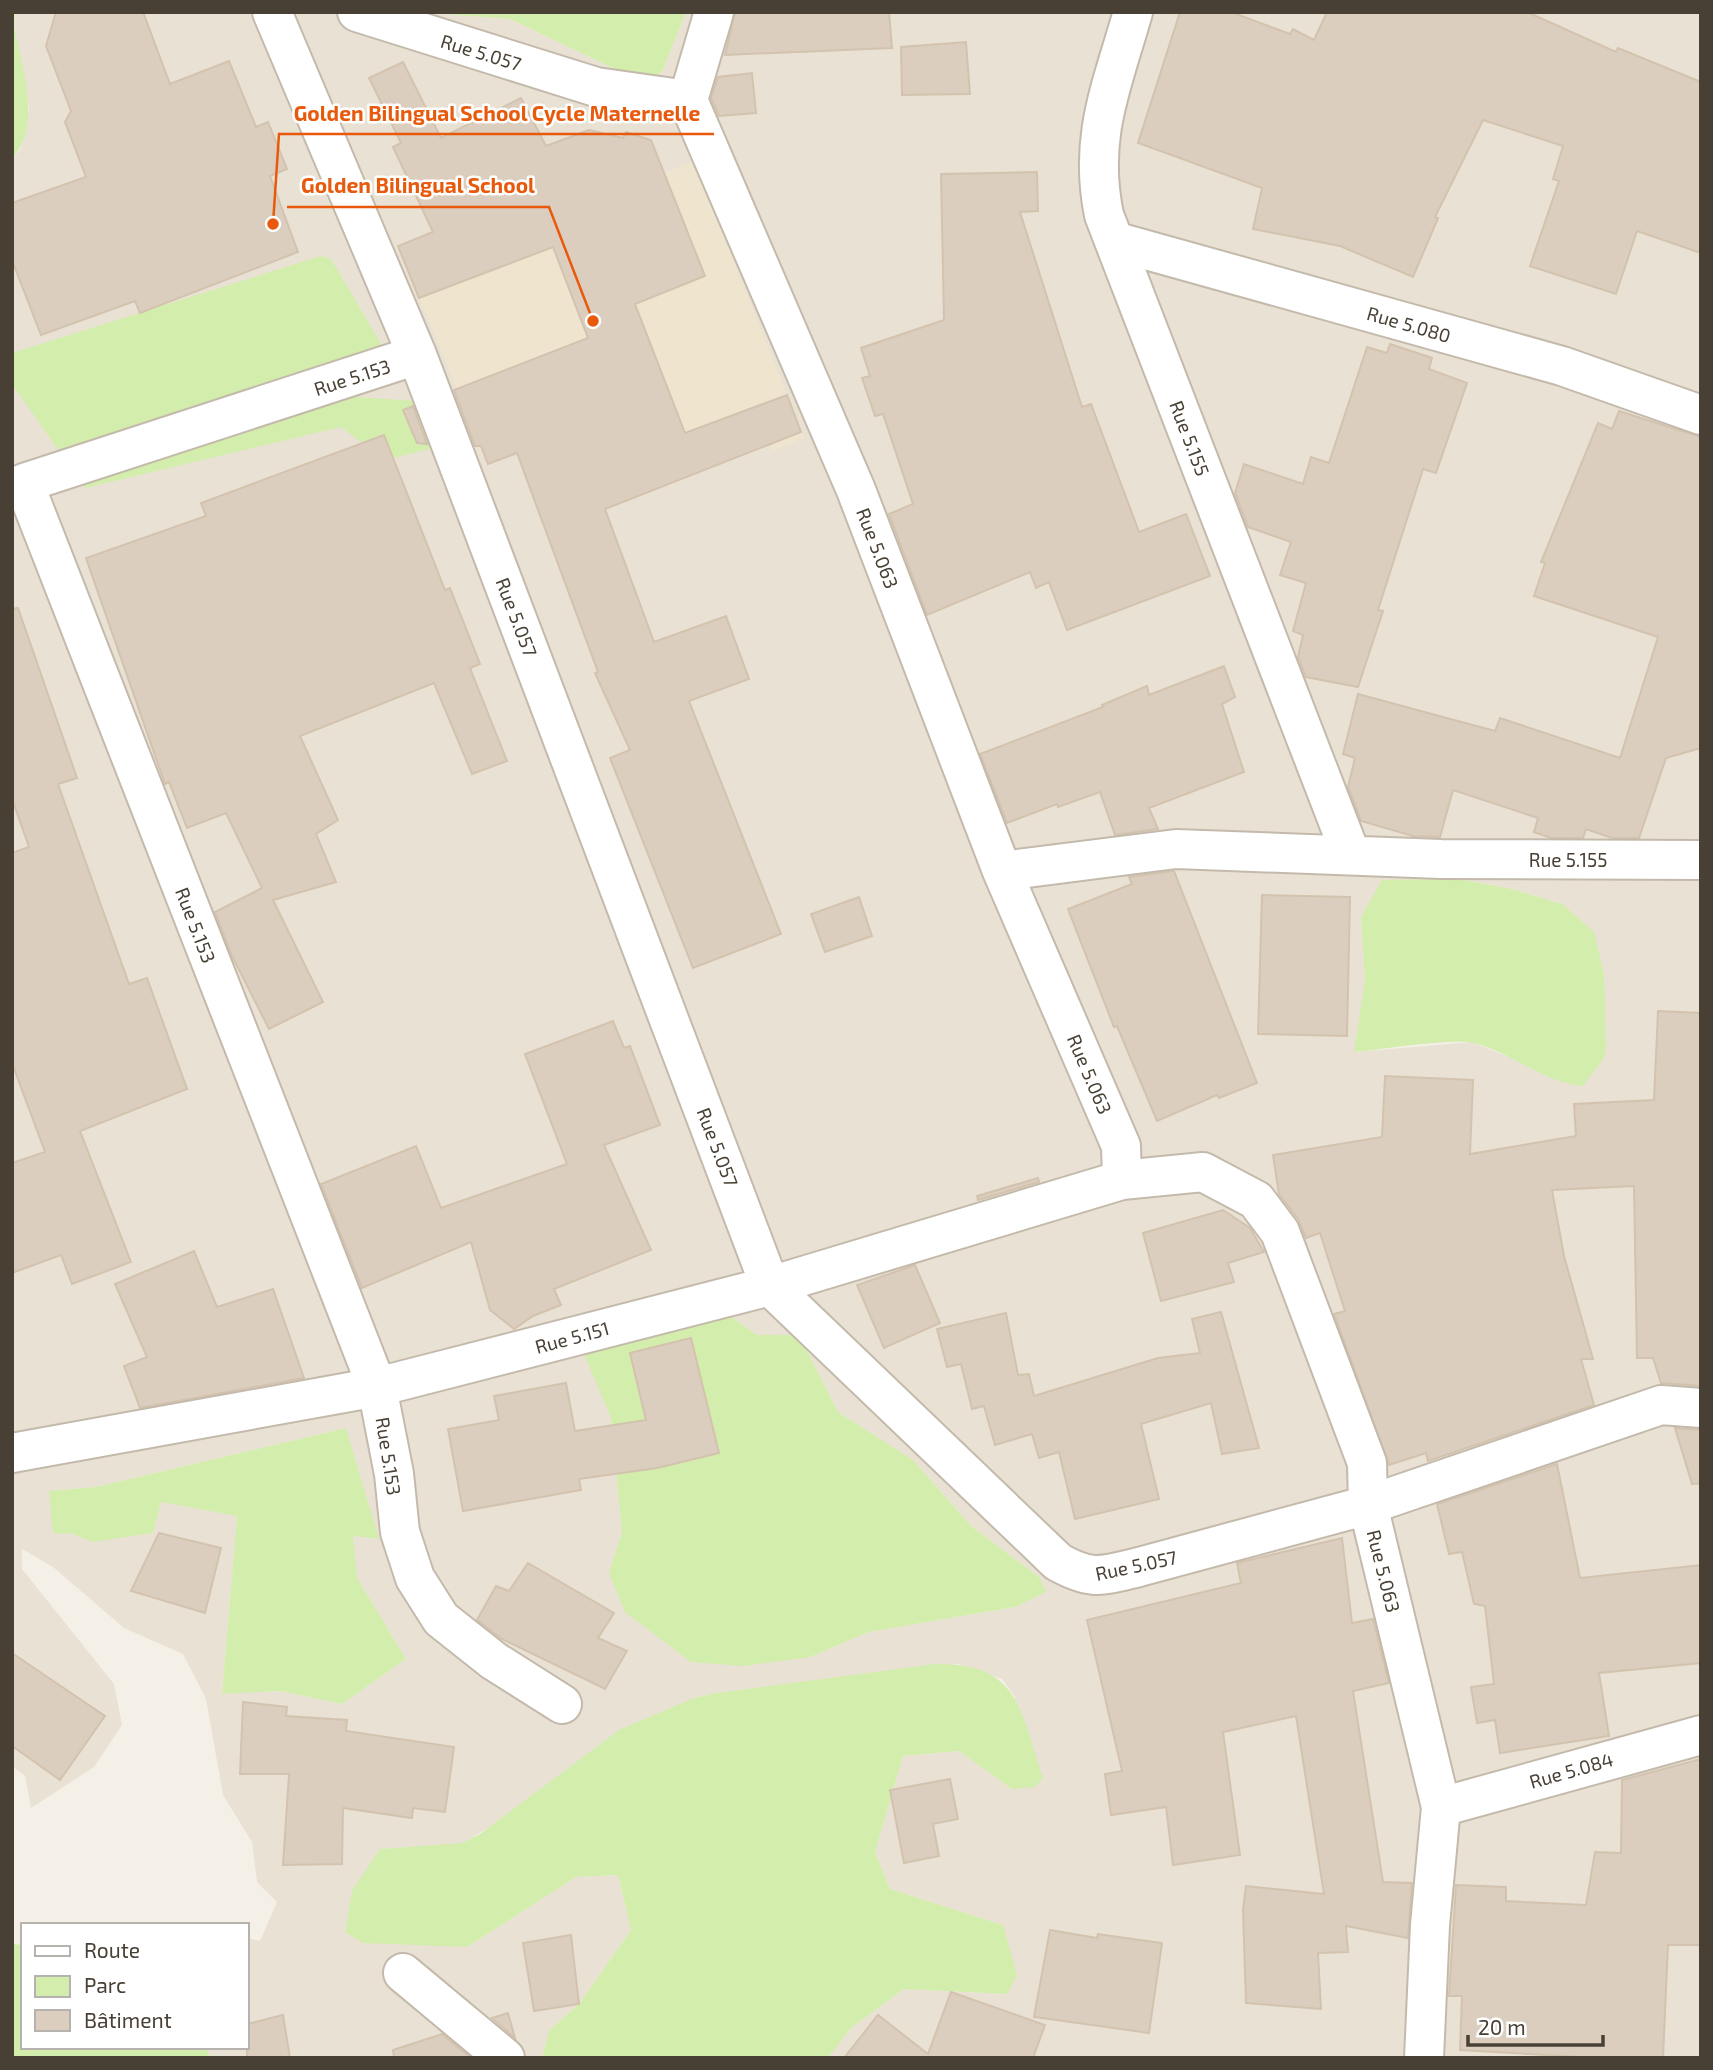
<svg xmlns="http://www.w3.org/2000/svg" width="1713" height="2070" viewBox="0 0 1713 2070" font-family="'Exo 2',sans-serif">
<style>
.residential{fill:#e9e2d4;fill-rule:evenodd}
.education{fill:#efe5cf}
.green{fill:#d3edac}
.building{fill:#dbcebe;stroke:#d3c3ae;stroke-width:2}
.lines{fill:none;stroke-linecap:round;stroke-linejoin:round}
.minor-casing{stroke:#c4baab;stroke-width:42}
.minor{stroke:#fff;stroke-width:38}
.labels{text-anchor:middle;dominant-baseline:central;stroke-width:5;stroke-linejoin:round;paint-order:stroke}
.street-label{font-size:19px;fill:#494035;stroke:#fff}
.leader{fill:none;stroke:#e8590c;stroke-width:2.5}
.callout-dot{fill:#e8590c;stroke:#fff;stroke-width:2.5}
.callout-label{font-size:21px;text-anchor:middle;font-weight:bold;fill:#e8590c;stroke:#fff;stroke-width:5;stroke-linejoin:round;paint-order:stroke}
</style>
<rect width="100%" height="100%" fill="#f5f0e7"/>
<!-- residential -->
<path class="residential" d="M 16,12 L 417,12 L 510,19 L 642,82 L 662,72 L 686,12 L 1701,12 L 1701,2058 L 828,2058 L 851,2028 L 904,1989 L 1007,1994 L 1003,1925 L 890,1889 L 875,1852 L 903,1756 L 959,1751 L 1012,1789 L 1015,1697 L 1002,1679 L 958,1664 L 716,1693 L 694,1698 L 462,1844 L 380,1849 L 467,1947 L 576,1877 L 618,1875 L 631,1930 L 579,2004 L 549,2031 L 542,2058 L 211,2058 L 205,2047 L 247,2047 L 247,1938 L 260,1941 L 277,1902 L 257,1882 L 252,1842 L 223,1795 L 206,1699 L 183,1654 L 124,1628 L 53,1567 L 22,1549 L 22,1569 L 114,1684 L 122,1725 L 94,1767 L 31,1808 L 25,1776 L 12,1766 L 12,159 L 20,150 L 29,108 L 14,25 ZM 1459,879 L 1512,889 L 1562,904 L 1515,1059 L 1471,1042 L 1355,1052 L 1365,981 L 1361,917 ZM 726,1313 L 757,1335 L 799,1335 L 838,1412 L 913,1460 L 971,1526 L 1039,1577 L 1015,1607 L 869,1632 L 810,1657 L 609,1573 L 622,1532 L 611,1418 ZM 346,1428 L 378,1539 L 353,1536 L 356,1578 L 406,1659 L 342,1704 L 280,1691 L 222,1693 L 237,1516 L 161,1501 L 92,1542 L 73,1534 L 49,1491 L 96,1487 Z"/>
<!-- education -->
<path class="education" d="M 601,132 L 623,138 L 626,132 L 664,173 L 694,162 L 804,438 L 772,451 L 769,444 L 656,489 L 624,411 L 488,464 L 398,246 L 557,184 L 561,140 L 581,133 L 584,140 Z"/>
<!-- green -->
<path class="green" d="M 12,12 L 16,12 L 14,25 C 21,65 43,125 12,159 Z
M 417,12 L 686,12 L 662,72 L 642,82 L 510,19 Z
M 321,256 L 331,259 L 381,344 L 356,397 L 416,401 L 433,448 L 386,460 L 341,427 L 85,488 L 12,384 L 12,353 Z
M 1459,879 L 1512,889 L 1562,904 L 1594,932 L 1604,974 L 1606,1048 L 1604,1058 L 1583,1086 C 1543,1083 1512,1052 1473,1043 C 1453,1038 1379,1050 1354,1052 L 1365,981 L 1361,917 L 1382,880 Z
M 726,1313 L 757,1335 L 799,1335 L 838,1412 L 913,1460 L 971,1526 L 1039,1577 L 1046,1592 L 1015,1607 L 869,1632 L 810,1657 L 743,1666 L 691,1662 L 625,1612 L 609,1573 L 622,1532 L 611,1418 L 580,1344 Z
M 346,1428 L 379,1539 L 353,1536 L 357,1578 L 406,1659 L 342,1704 L 280,1691 L 222,1694 L 237,1516 L 161,1502 L 153,1533 L 92,1542 L 73,1534 L 53,1533 L 49,1491 L 96,1487 Z
M 935,1664 C 1021,1662 1020,1712 1043,1778 L 1035,1787 L 1012,1789 L 959,1751 L 903,1756 L 875,1852 L 890,1889 L 1003,1925 L 1017,1975 L 1007,1994 L 904,1989 L 851,2028 L 828,2058 L 542,2058 L 549,2031 L 579,2004 L 631,1930 L 618,1875 L 576,1877 L 467,1947 L 363,1943 L 345,1932 L 352,1891 L 380,1849 L 462,1843 L 480,1834 L 619,1730 L 694,1698 L 716,1693 Z
M 12,1944 L 23,1945 L 23,2047 L 205,2047 L 211,2058 L 12,2058 Z"/>
<!-- building -->
<path class="building" d="M 56,12 L 143,12 L 170,84 L 229,61 L 256,127 L 268,122 L 287,169 L 270,176 L 298,252 L 140,313 L 135,301 L 41,335 L 12,260 L 12,203 L 86,177 L 65,122 L 71,111 L 46,46 Z
M 735,12 L 889,12 L 892,48 L 725,55 Z
M 1180,12 L 1231,12 L 1290,34 L 1293,29 L 1314,40 L 1327,12 L 1527,12 L 1616,52 L 1618,48 L 1701,82 L 1701,253 L 1637,231 L 1616,294 L 1530,266 L 1559,181 L 1553,179 L 1563,146 L 1483,120 L 1435,217 L 1438,218 L 1413,277 L 1340,246 L 1253,229 L 1262,188 L 1138,143 Z
M 966,42 L 970,94 L 902,95 L 901,47 Z
M 403,62 L 441,138 L 521,98 L 546,146 L 589,130 L 623,138 L 626,132 L 651,140 L 705,276 L 635,304 L 685,433 L 787,395 L 801,432 L 605,509 L 654,642 L 726,616 L 749,679 L 689,701 L 781,934 L 693,968 L 610,758 L 630,750 L 595,673 L 598,672 L 517,453 L 488,464 L 481,446 L 475,446 L 454,390 L 588,338 L 553,247 L 419,298 L 398,246 L 433,232 L 393,147 L 401,143 L 369,78 Z
M 752,73 L 756,113 L 719,116 L 711,98 L 718,77 Z
M 1037,172 L 1038,211 L 1020,212 L 1082,407 L 1091,404 L 1139,532 L 1186,514 L 1210,576 L 1067,630 L 1049,582 L 1036,588 L 1030,572 L 927,615 L 889,514 L 913,504 L 883,414 L 875,416 L 862,378 L 870,376 L 861,348 L 944,320 L 941,174 Z
M 1390,344 L 1432,358 L 1429,369 L 1467,383 L 1436,473 L 1423,469 L 1378,610 L 1383,611 L 1358,687 L 1306,677 L 1298,657 L 1303,635 L 1293,631 L 1306,583 L 1280,575 L 1291,542 L 1248,527 L 1235,493 L 1244,464 L 1303,484 L 1311,457 L 1329,463 L 1367,347 L 1387,353 Z
M 413,406 L 427,444 L 417,443 L 403,410 Z
M 1619,411 L 1701,437 L 1701,748 L 1666,758 L 1639,838 L 1612,838 L 1586,829 L 1583,838 L 1551,838 L 1534,832 L 1538,818 L 1453,790 L 1440,837 L 1413,836 L 1361,821 L 1348,787 L 1355,758 L 1343,754 L 1358,694 L 1495,731 L 1500,718 L 1620,758 L 1658,637 L 1534,596 L 1545,563 L 1541,562 L 1598,423 L 1612,429 Z
M 384,435 L 445,590 L 450,588 L 480,664 L 470,668 L 507,761 L 472,774 L 434,683 L 300,736 L 338,820 L 316,834 L 336,882 L 273,900 L 323,1002 L 269,1029 L 231,954 L 215,912 L 262,888 L 226,813 L 187,828 L 169,782 L 165,784 L 86,558 L 206,516 L 201,503 Z
M 18,608 L 77,778 L 58,784 L 129,984 L 147,978 L 187,1089 L 80,1131 L 131,1262 L 72,1284 L 61,1255 L 12,1273 L 12,1163 L 45,1152 L 12,1063 L 12,853 L 29,847 L 12,799 L 12,609 Z
M 1224,666 L 1235,697 L 1222,704 L 1244,772 L 1149,808 L 1158,829 L 1115,835 L 1100,792 L 1058,807 L 1057,804 L 1007,823 L 980,754 L 1103,707 L 1102,705 L 1147,686 L 1149,695 Z
M 1174,871 L 1257,1083 L 1219,1098 L 1217,1095 L 1157,1121 L 1117,1026 L 1114,1027 L 1068,909 L 1132,884 L 1129,877 Z
M 1262,895 L 1350,897 L 1347,1036 L 1258,1034 Z
M 859,897 L 872,936 L 825,952 L 811,914 Z
M 1658,1011 L 1701,1013 L 1701,1386 L 1661,1383 L 1653,1358 L 1637,1358 L 1634,1186 L 1552,1190 L 1564,1256 L 1593,1359 L 1581,1359 L 1594,1405 L 1428,1461 L 1426,1453 L 1389,1465 L 1334,1314 L 1345,1311 L 1320,1233 L 1306,1238 L 1298,1219 L 1279,1194 L 1273,1155 L 1382,1137 L 1385,1076 L 1473,1080 L 1470,1154 L 1576,1136 L 1574,1104 L 1654,1100 Z
M 613,1021 L 624,1048 L 630,1046 L 660,1125 L 604,1145 L 651,1250 L 554,1289 L 561,1305 L 533,1316 L 514,1329 L 490,1310 L 471,1242 L 362,1288 L 321,1184 L 416,1146 L 441,1208 L 567,1164 L 525,1054 Z
M 1038,1178 L 1039,1182 L 978,1200 L 977,1196 Z
M 1223,1210 L 1250,1228 L 1264,1252 L 1228,1263 L 1234,1282 L 1161,1301 L 1143,1233 Z
M 194,1251 L 217,1307 L 273,1289 L 304,1378 L 140,1408 L 124,1366 L 147,1357 L 115,1284 Z
M 915,1265 L 940,1323 L 884,1348 L 857,1285 Z
M 1221,1312 L 1259,1448 L 1222,1454 L 1211,1403 L 1141,1424 L 1159,1499 L 1075,1519 L 1059,1452 L 1039,1458 L 1032,1434 L 995,1445 L 984,1406 L 972,1409 L 961,1364 L 947,1367 L 937,1329 L 1006,1313 L 1018,1375 L 1029,1374 L 1034,1396 L 1158,1358 L 1200,1353 L 1192,1319 Z
M 691,1338 L 719,1453 L 657,1468 L 579,1479 L 581,1490 L 463,1511 L 448,1429 L 499,1420 L 494,1396 L 566,1383 L 575,1431 L 646,1420 L 630,1353 Z
M 1675,1428 L 1701,1430 L 1701,1483 L 1692,1484 Z
M 1557,1464 L 1580,1578 L 1701,1565 L 1701,1663 L 1599,1673 L 1609,1736 L 1500,1753 L 1495,1720 L 1477,1723 L 1471,1687 L 1494,1684 L 1485,1606 L 1474,1604 L 1462,1552 L 1449,1554 L 1437,1504 Z
M 159,1533 L 221,1548 L 205,1613 L 131,1591 Z
M 1342,1538 L 1352,1623 L 1373,1619 L 1389,1683 L 1353,1691 L 1383,1882 L 1412,1883 L 1408,1938 L 1346,1926 L 1348,1952 L 1318,1953 L 1321,2009 L 1246,2003 L 1243,1910 L 1246,1886 L 1324,1894 L 1296,1716 L 1223,1732 L 1240,1855 L 1173,1865 L 1166,1807 L 1111,1815 L 1105,1774 L 1122,1771 L 1087,1620 L 1241,1583 L 1237,1563 Z
M 528,1563 L 614,1613 L 598,1638 L 627,1651 L 605,1689 L 502,1639 L 477,1620 L 496,1586 L 509,1591 Z
M 12,1653 L 105,1716 L 60,1780 L 12,1746 Z
M 243,1702 L 287,1707 L 286,1716 L 347,1720 L 346,1731 L 454,1747 L 445,1812 L 413,1808 L 412,1818 L 343,1808 L 342,1864 L 283,1865 L 289,1774 L 240,1774 Z
M 1701,1759 L 1701,1945 L 1668,1945 L 1663,2058 L 1599,2058 L 1460,2050 L 1462,1996 L 1449,1996 L 1456,1885 L 1506,1887 L 1506,1901 L 1586,1905 L 1595,1852 L 1621,1853 L 1622,1780 Z
M 950,1779 L 958,1819 L 933,1824 L 939,1856 L 904,1863 L 890,1790 Z
M 1050,1930 L 1097,1938 L 1098,1934 L 1162,1943 L 1149,2033 L 1034,2017 Z
M 571,1935 L 579,2004 L 534,2011 L 523,1943 Z
M 951,1992 L 1045,2025 L 1033,2058 L 844,2058 L 878,2015 L 928,2054 Z
M 508,2013 L 515,2038 L 492,2018 Z
M 283,2015 L 290,2058 L 247,2058 L 247,2024 Z
M 442,2034 L 471,2058 L 394,2058 L 393,2050 Z"/>
<g class="lines">
<defs>
<path id="minor" d="M 272,12 L 417,355 L 770,1286 L 1058,1562 C 1092,1581 1102,1576 1139,1567 L 1368,1505 L 1661,1405 L 1701,1408
M 357,12 L 596,87 L 688,100
M 714,12 L 688,100 L 856,490 L 1002,871 L 1121,1146 L 1122,1180 L 1203,1172 L 1256,1200 L 1280,1232 L 1367,1463 L 1368,1505 L 1441,1807 L 1430,1925 L 1424,2058
M 1133,12 C 1112,86 1088,137 1104,215 L 1351,855
M 1114,241 L 1562,366 L 1701,415
M 417,355 L 24,483 L 377,1387 L 394,1474 L 400,1532 L 415,1578 L 441,1619 L 494,1661 L 562,1704
M 1002,871 L 1176,849 L 1441,859 L 1701,860
M 12,1453 L 377,1387 L 770,1286 L 1122,1180
M 1441,1807 L 1701,1735
M 403,1973 L 505,2058"/>
</defs>
<!-- minor casing -->
<use href="#minor" class="minor-casing"/>
<!-- minor -->
<use href="#minor" class="minor"/>
</g>
<g class="labels">
<!-- street labels -->
<g class="street-label">
<text transform="translate(481 52) rotate(17)">Rue 5.057</text>
<text transform="translate(1409 324) rotate(16)">Rue 5.080</text>
<text transform="translate(352 377) rotate(-18)">Rue 5.153</text>
<text transform="translate(1190 438) rotate(69)">Rue 5.155</text>
<text transform="translate(878 548) rotate(69)">Rue 5.063</text>
<text transform="translate(517 617) rotate(69)">Rue 5.057</text>
<text x="1568" y="859">Rue 5.155</text>
<text transform="translate(196 925) rotate(69)">Rue 5.153</text>
<text transform="translate(1090 1074) rotate(67)">Rue 5.063</text>
<text transform="translate(718 1147) rotate(69)">Rue 5.057</text>
<text transform="translate(572 1337) rotate(-15)">Rue 5.151</text>
<text transform="translate(389 1456) rotate(81)">Rue 5.153</text>
<text transform="translate(1136 1565) rotate(-12)">Rue 5.057</text>
<text transform="translate(1384 1571) rotate(76)">Rue 5.063</text>
<text transform="translate(1571 1770) rotate(-16)">Rue 5.084</text>
</g>
</g>
<!-- callouts -->
<path class="leader" d="M273 224L279 134H714M593 321L549 207H287"/>
<g class="callout-dot">
<circle cx="273" cy="224" r="7"/>
<circle cx="593" cy="321" r="7"/>
</g>
<g class="callout-label">
<text x="497" y="121">Golden Bilingual School Cycle Maternelle</text>
<text x="418" y="193">Golden Bilingual School</text>
</g>
<!-- border -->
<rect width="1713" height="2070" fill="none" stroke="#494035" stroke-width="28"/>
<!-- legend -->
<rect x="21" y="1923" width="228" height="126" fill="#ffffff" stroke="#b6b3ae" stroke-width="2"/>
<rect x="35" y="1946" width="35" height="10" fill="#ffffff" stroke="#b6b3ae" stroke-width="2"/>
<text x="84" y="1958" font-size="21" fill="#494035">Route</text>
<rect x="35" y="1976" width="35" height="21" fill="#d3edac" stroke="#b6b3ae" stroke-width="2"/>
<text x="84" y="1993" font-size="21" fill="#494035">Parc</text>
<rect x="35" y="2010" width="35" height="21" fill="#dbcebe" stroke="#b6b3ae" stroke-width="2"/>
<text x="84" y="2028" font-size="21" fill="#494035">Bâtiment</text>
<!-- scale -->
<path d="M1468 2035v10h135v-10" fill="none" stroke="#494035" stroke-width="3.5"/>
<text x="1478" y="2035" font-size="21" fill="#494035" stroke="#ffffff" stroke-width="5" paint-order="stroke">20 m</text>
</svg>
